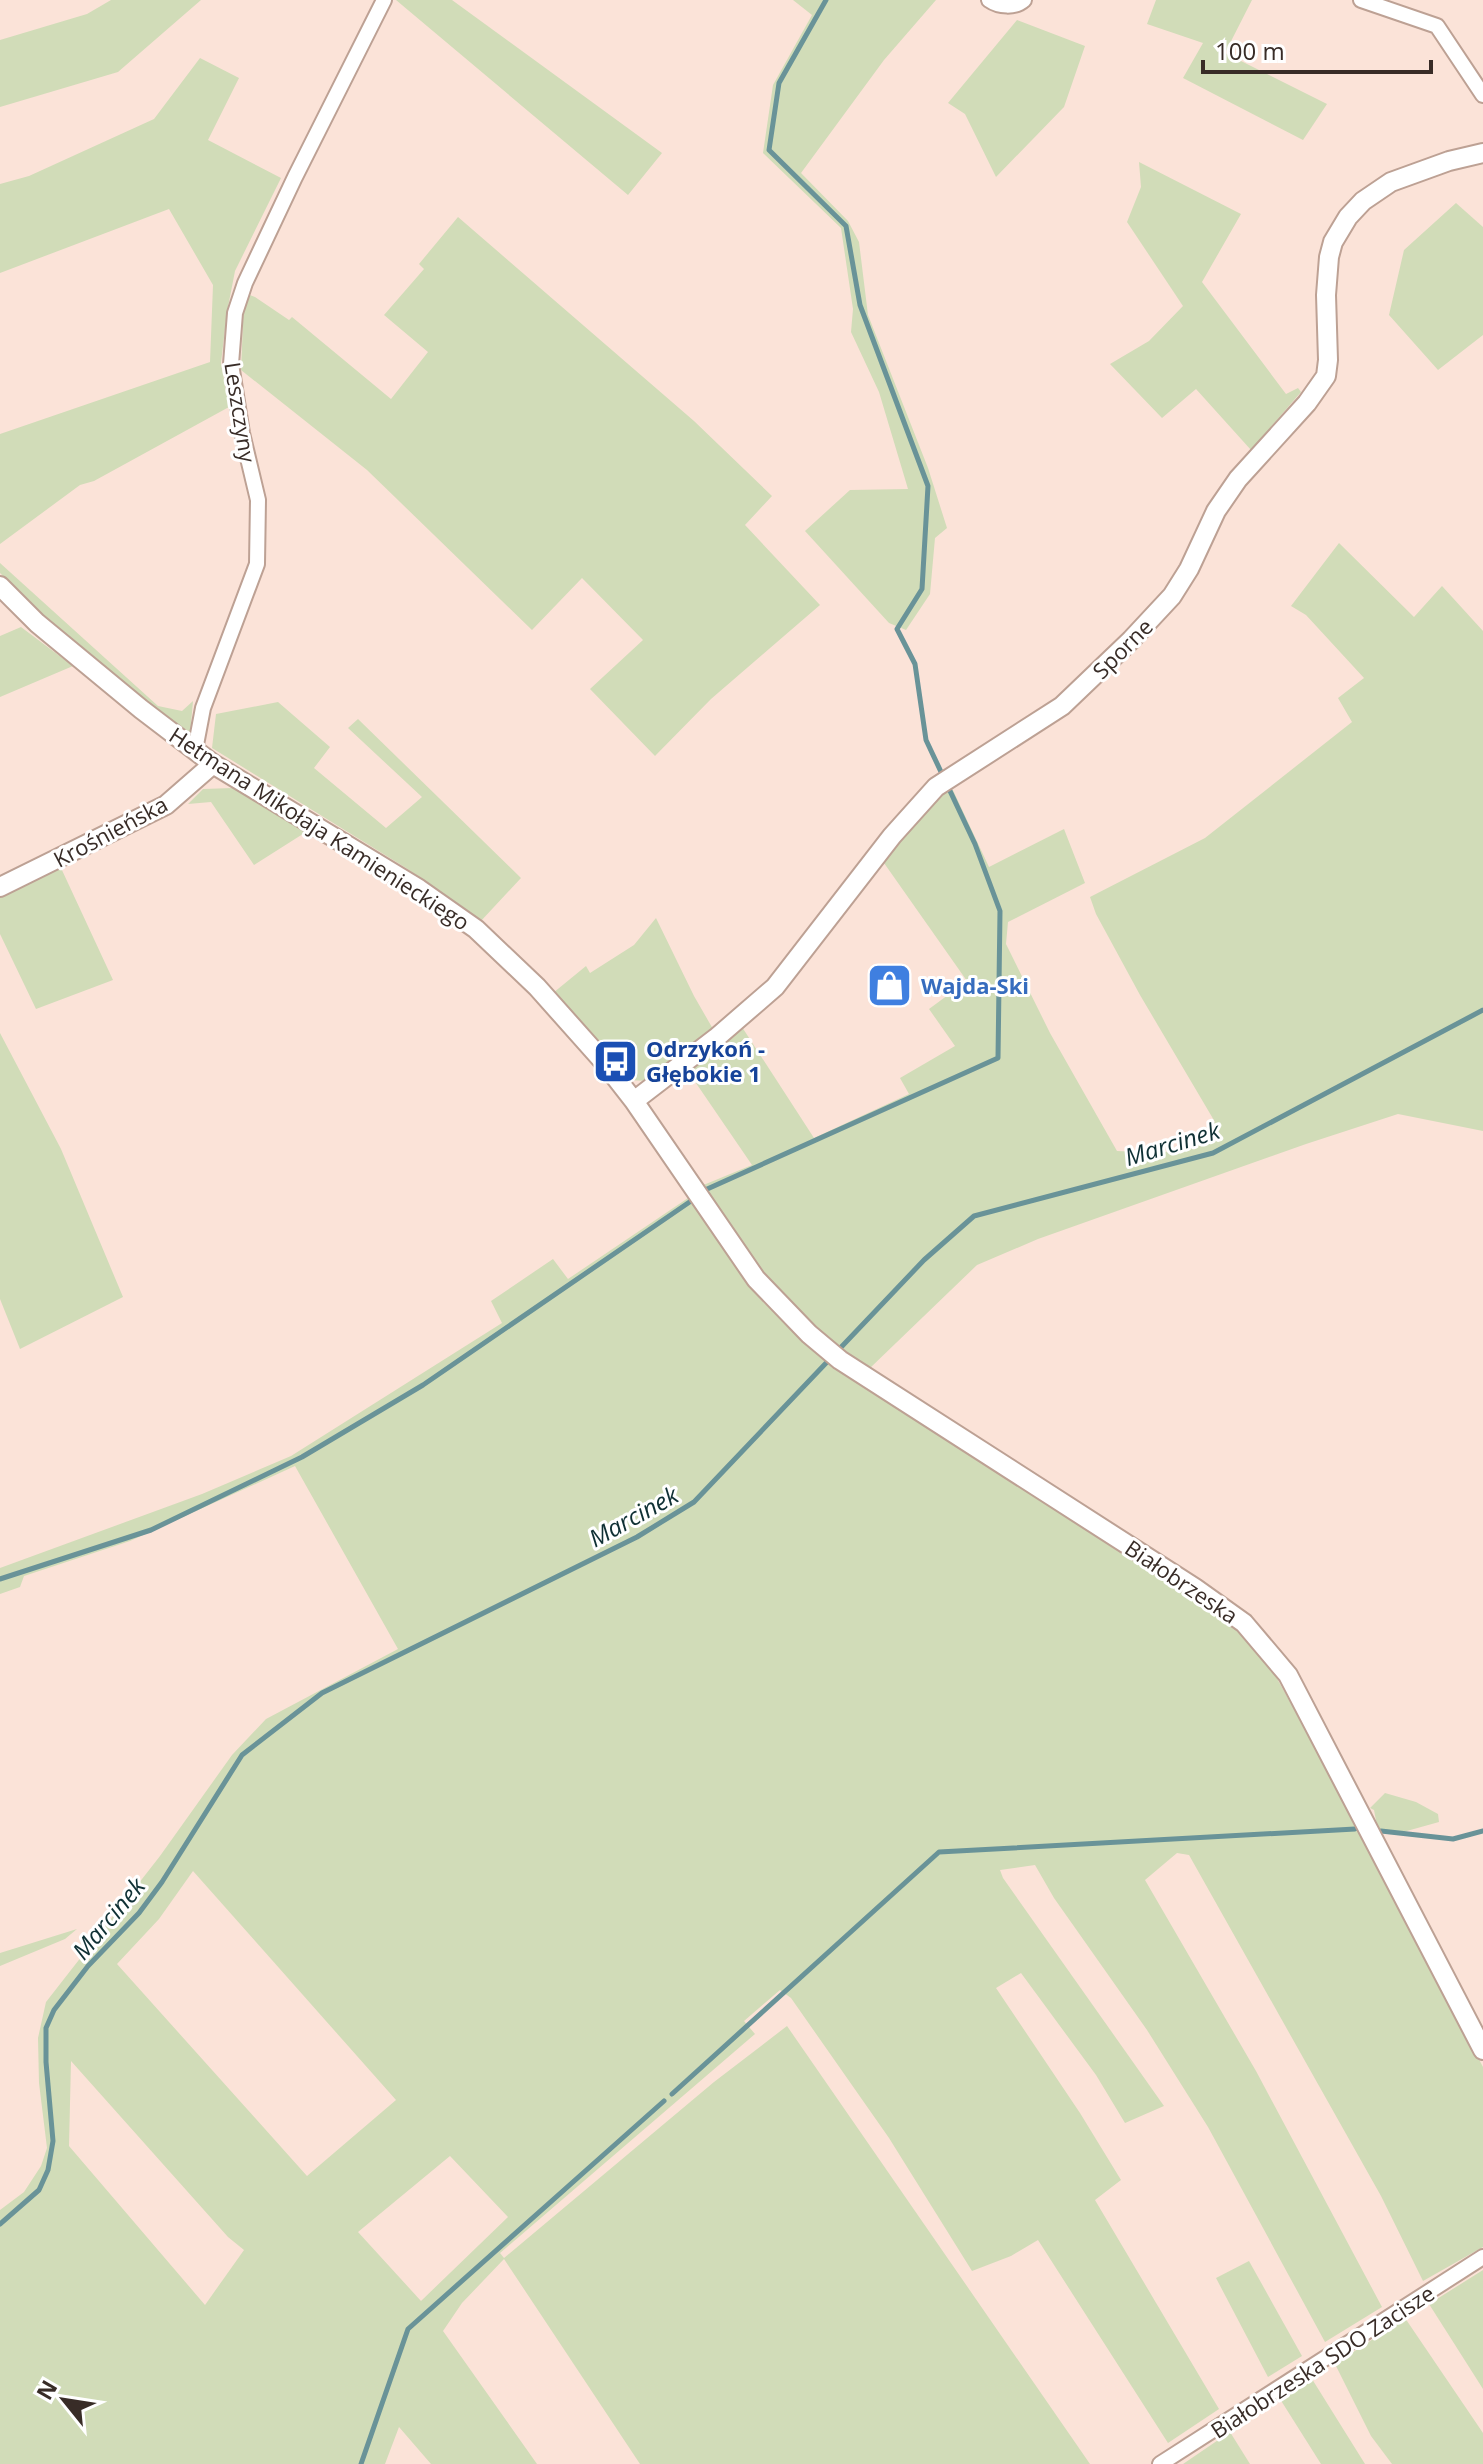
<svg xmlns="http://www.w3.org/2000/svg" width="1483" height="2464" viewBox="0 0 1483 2464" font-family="'Open Sans',sans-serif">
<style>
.green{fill:#d1dcb8;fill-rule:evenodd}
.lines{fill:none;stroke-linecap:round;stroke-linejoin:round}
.stream{stroke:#699398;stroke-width:5}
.minor-casing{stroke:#bda194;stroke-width:18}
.tertiary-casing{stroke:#bda194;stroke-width:22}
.minor{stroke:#fff;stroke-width:14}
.tertiary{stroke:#fff;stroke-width:18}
.labels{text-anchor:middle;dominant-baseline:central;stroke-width:6;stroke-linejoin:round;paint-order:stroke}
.street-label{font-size:22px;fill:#382c27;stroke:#fff}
.shop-label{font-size:22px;font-weight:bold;fill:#366cbe;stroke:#fff;text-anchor:start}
.transit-label{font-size:22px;font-weight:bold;fill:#164399;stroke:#fff;text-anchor:start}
.water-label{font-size:24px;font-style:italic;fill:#0f3034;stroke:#fff}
</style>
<rect width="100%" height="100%" fill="#fbe3d8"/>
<!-- green -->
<path class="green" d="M 111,0 L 201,0 L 118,72 L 0,107 L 0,40 L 87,14 Z
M 396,0 L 452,0 L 662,153 L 628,195 Z
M 793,0 L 936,0 L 884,60 L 801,173 L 848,221 L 859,242 L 868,315 L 928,468 L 947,528 L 935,538 L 930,594 L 906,630 L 889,623 L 805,531 L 850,490 L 908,489 L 879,392 L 851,332 L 853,309 L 841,228 L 763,153 L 773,85 L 812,15 Z
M 1156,0 L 1252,0 L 1225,53 L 1327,104 L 1303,140 L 1183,78 L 1203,43 L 1147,24 Z
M 1017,20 L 1085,46 L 1064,107 L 996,177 L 965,114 L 948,103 Z
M 200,58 L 239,78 L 208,140 L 281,178 L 235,271 L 227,312 L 221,363 L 229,407 L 94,481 L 80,485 L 0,544 L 0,434 L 210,362 L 213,285 L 169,209 L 0,273 L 0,184 L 29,176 L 154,119 Z
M 1139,162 L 1241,214 L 1202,282 L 1286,394 L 1298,388 L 1301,392 L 1251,450 L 1196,389 L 1162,418 L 1110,364 L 1149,341 L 1183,306 L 1127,222 L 1141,187 Z
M 1456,203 L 1483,227 L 1483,335 L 1438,370 L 1389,315 L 1404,250 Z
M 458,217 L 694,421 L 772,496 L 745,525 L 820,605 L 711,699 L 655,756 L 590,689 L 643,640 L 582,578 L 532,630 L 367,470 L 241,370 L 244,299 L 247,294 L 255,297 L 289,320 L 292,317 L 391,399 L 428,352 L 384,315 L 424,269 L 419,264 Z
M 1339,543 L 1414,617 L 1442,586 L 1483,631 L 1483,1131 L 1398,1114 L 1306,1144 L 1038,1239 L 977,1265 L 869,1369 C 841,1347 812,1326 788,1300 C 755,1265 729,1225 701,1186 L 752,1165 L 685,1067 L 742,1027 L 814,1138 L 909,1094 L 900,1078 L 955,1046 L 929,1009 L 967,981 L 884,863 L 925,806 L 951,786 L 989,867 L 1064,829 L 1085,883 L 1008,922 L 1006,944 L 1050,1033 L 1117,1151 L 1162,1153 L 1194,1144 L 1195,1135 L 1215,1122 L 1140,995 L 1096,914 L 1090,897 L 1205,838 L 1352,722 L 1338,698 L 1364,678 L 1306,615 L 1291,606 Z
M 0,563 L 158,706 L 182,711 L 193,701 L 190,735 C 124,690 56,630 0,573 Z
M 21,627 L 73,666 L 0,697 L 0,636 Z
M 278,702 L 330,747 L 314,768 L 386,828 L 422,797 L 348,728 L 358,719 L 521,878 L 480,922 L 467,910 L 406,868 L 212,748 L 216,714 Z
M 233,788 L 306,832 L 254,865 L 211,802 L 188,804 L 203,789 Z
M 61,868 L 113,980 L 36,1009 L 0,934 L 0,894 Z
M 656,918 L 694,996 L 713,1029 L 650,1081 L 626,1080 L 553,993 L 586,966 L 590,973 L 634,945 Z
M 0,1033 L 61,1149 L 123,1297 L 20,1349 L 0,1299 Z
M 691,1196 L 706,1223 L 760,1299 L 814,1350 L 1057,1511 L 1203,1601 L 1261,1650 L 1307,1732 L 1483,2067 L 1483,2247 L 1423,2281 L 1381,2196 L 1189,1855 L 1177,1853 L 1145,1880 L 1256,2071 L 1382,2307 L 1325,2342 L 1208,2127 L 1147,2030 L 1054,1898 L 1035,1865 L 1000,1870 L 1003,1878 L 1164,2106 L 1125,2123 L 1096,2075 L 1021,1973 L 996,1988 L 1080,2113 L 1121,2180 L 1095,2200 L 1219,2409 L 1168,2443 L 1038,2240 L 1011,2256 L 972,2271 L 889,2138 L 791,1998 L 780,1990 L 744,2021 L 755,2034 L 500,2253 L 504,2258 L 714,2082 L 787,2026 L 1090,2464 L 640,2464 L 504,2259 L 462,2303 L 443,2331 L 537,2464 L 431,2464 L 399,2427 L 385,2464 L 0,2464 L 0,2210 L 24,2192 L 41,2166 L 47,2148 L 39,2083 L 38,2038 L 46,2002 L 160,1856 L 232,1755 L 266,1719 L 398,1649 L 295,1466 L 130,1541 L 24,1576 L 20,1587 L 0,1594 L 0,1568 L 202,1494 L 291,1456 L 502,1323 L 491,1301 L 553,1259 L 568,1279 ZM 193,1871 L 396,2100 L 307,2176 L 117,1964 L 159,1919 ZM 71,2061 L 228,2237 L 244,2250 L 205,2305 L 69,2146 ZM 450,2156 L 508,2217 L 421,2301 L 358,2232 Z
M 1385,1793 L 1416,1802 L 1438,1814 L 1439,1822 L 1396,1834 L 1378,1831 L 1374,1810 L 1370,1808 Z
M 77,1929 L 65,1939 L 0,1966 L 0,1953 Z
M 1249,2261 L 1302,2356 L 1268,2377 L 1216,2278 Z
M 1483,2270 L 1483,2389 L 1429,2304 Z
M 1405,2318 L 1483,2433 L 1483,2464 L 1392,2464 L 1371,2436 L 1335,2364 Z
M 1312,2379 L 1365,2464 L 1321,2464 L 1280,2399 Z
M 1230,2432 L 1250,2464 L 1183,2464 Z"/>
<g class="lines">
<!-- stream -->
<path class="stream" d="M 705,1190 L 998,1058 L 1000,911 L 975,844 L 926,740 L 915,664 L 897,629 L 922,589 L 928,486 L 860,305 L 846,226 L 769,150 L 779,83 L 826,0
M 0,1579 L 151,1530 L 302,1457 L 423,1385 L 691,1201
M 1381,1831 L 1453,1839 L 1483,1831
M 672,2094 L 939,1852 L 1355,1829
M 0,2224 L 39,2190 L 48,2170 L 53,2141 L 46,2062 L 46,2028 L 54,2010 L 88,1966 L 139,1913 L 162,1882 L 242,1755 L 322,1693 L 637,1537 L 694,1502 L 924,1260 L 974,1216 L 1213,1153 L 1483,1010
M 361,2464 L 408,2329 L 664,2101"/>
<defs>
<path id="minor" d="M 989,0 C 999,7 1015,8 1024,0
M 1361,0 L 1437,26 L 1483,95
M 195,750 L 203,708 L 257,564 L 258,500 L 242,433 L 231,364 L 235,313 L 245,283 L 295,177 L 384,0
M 1160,2464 L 1483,2257"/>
<path id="tertiary" d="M 0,586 L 37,623 L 141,709 L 213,764 L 419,889 L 476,929 L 537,987 L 602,1060 L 634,1101 L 756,1279 L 809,1334 L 840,1360 L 1195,1588 L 1244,1623 L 1288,1675 L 1483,2050
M 0,887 L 166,805 L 213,764
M 634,1101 L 716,1038 L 775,987 L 892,836 L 936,787 L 1062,706 L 1131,640 L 1172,596 L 1189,569 L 1216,511 L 1238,479 L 1307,403 L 1326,376 L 1328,360 L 1326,295 L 1329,257 L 1333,242 L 1348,217 L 1363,201 L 1391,182 L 1449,161 L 1483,153"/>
</defs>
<!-- minor casing -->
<use href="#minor" class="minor-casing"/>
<!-- tertiary casing -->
<use href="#tertiary" class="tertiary-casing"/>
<!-- minor -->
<use href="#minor" class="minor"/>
<!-- tertiary -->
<use href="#tertiary" class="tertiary"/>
</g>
<!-- icons -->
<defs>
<symbol id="shop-square" viewBox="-11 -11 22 22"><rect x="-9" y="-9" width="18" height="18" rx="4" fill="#3f7fe0" stroke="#fff"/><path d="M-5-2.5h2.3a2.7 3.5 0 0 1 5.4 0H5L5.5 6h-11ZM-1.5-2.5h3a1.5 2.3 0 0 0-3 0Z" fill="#fff"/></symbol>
<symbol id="bus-square" viewBox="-11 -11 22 22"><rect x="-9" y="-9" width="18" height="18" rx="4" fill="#1a4fb4" stroke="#fff"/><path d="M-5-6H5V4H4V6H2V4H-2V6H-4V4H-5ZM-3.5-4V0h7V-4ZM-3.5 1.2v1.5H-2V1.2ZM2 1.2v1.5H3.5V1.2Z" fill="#fff"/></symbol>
</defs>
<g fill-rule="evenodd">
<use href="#shop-square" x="864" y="960" width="51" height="51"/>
<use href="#bus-square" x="590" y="1036" width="51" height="51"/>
</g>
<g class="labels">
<!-- street labels -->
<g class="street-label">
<text transform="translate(241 412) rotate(81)">Leszczyny</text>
<text transform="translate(1122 648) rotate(-45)">Sporne</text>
<text transform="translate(320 828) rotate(33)">Hetmana Mikołaja Kamienieckiego</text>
<text transform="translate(110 831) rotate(-28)">Krośnieńska</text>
<text transform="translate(1182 1581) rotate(34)">Białobrzeska</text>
<text transform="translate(1322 2361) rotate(-33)">Białobrzeska SDO Zacisze</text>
</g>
<!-- shop labels -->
<g class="shop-label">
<text x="921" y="985">Wajda-Ski</text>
</g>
<!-- transit labels -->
<g class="transit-label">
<text x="646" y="1048">Odrzykoń -<tspan x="646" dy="25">Głębokie 1</tspan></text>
</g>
<!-- water labels -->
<g class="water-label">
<text transform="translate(1172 1143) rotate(-17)">Marcinek</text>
<text transform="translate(633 1516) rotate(-29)">Marcinek</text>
<text transform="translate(108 1918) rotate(-50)">Marcinek</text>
</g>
</g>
<!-- north arrow -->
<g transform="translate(64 2400) rotate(300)" stroke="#ffffff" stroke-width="6" paint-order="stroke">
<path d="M0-6L14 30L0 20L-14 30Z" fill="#382c27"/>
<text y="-12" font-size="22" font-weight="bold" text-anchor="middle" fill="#382c27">N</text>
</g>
<!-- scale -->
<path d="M1203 60v12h228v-12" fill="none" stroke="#382c27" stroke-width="4"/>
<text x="1215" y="60" font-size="24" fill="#382c27" stroke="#ffffff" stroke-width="6" paint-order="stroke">100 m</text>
</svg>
